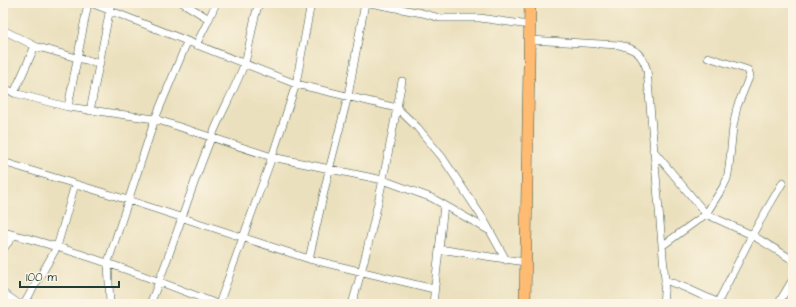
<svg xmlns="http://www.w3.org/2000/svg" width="796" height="307" viewBox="0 0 796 307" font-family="'Architects Daughter',sans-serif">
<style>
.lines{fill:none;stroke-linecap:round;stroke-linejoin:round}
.minor-casing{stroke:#3e5549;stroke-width:8}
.highway-casing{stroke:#3e5549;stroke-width:12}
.minor{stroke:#fff;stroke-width:7}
.highway{stroke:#febb71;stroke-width:11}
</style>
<rect width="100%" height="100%" fill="#fcf5e5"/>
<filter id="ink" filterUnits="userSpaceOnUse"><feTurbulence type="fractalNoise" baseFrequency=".025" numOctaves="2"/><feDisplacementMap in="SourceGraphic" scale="8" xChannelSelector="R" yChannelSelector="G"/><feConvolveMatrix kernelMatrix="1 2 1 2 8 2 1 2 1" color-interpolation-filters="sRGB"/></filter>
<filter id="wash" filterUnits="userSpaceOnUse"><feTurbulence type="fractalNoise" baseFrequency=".012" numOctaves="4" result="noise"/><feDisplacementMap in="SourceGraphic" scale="16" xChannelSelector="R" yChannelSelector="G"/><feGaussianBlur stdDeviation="0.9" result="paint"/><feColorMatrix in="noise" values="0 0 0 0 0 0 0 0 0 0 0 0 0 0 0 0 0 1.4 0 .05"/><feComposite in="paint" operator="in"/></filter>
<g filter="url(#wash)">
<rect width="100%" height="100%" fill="#ebe0bd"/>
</g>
<g filter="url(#ink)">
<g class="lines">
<defs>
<path id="minor" d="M 91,3 L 296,84 L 397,108 L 417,127 L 442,157 L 484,220 L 506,260
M 183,3 L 209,19
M 370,3 L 422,13 L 440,18 L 480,18 L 529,25
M 3,30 L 35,46 L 77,58 L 100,63
M 529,40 L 619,45 C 636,49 642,54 647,70 L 665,280 L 686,288 L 721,304
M 196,45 L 209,19 L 216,3
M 3,87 L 14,93 L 68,107 L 155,119 L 272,157 L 383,180 L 432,198 L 490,231
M 14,93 L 35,46
M 68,107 L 88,3
M 90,111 L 111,3
M 653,150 L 706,214 L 752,235 L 793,260
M 3,162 L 128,200 L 309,259 L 434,289
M 3,232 C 76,250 147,276 217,304
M 662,246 L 706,214 L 723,187 L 727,179 L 729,168 L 733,127 L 737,107 L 750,75 L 748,70 L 745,69 L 708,57
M 3,249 L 14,235
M 439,249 L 525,262
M 309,259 L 329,170 L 348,96 L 365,3
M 3,293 L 19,304
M 718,302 L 752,235 L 783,182
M 24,304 L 57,247 L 75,184
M 110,304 L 108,262 L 155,119 L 187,42
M 150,304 C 173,249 189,192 212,136 C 222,111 236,87 245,62 C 251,42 252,22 259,3
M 219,304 L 272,157 L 296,84 L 311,3
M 352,304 C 374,231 388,156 402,81
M 433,304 L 444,205
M 663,304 L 665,280
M 778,304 L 793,279"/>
<path id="highway" d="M 525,304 L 530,3"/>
</defs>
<!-- minor casing -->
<use href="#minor" class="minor-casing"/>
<!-- highway casing -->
<use href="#highway" class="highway-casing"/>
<!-- minor -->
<use href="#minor" class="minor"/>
<!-- highway -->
<use href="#highway" class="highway"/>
</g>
</g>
<!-- margin -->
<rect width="796" height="307" fill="none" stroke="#fcf5e5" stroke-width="16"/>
<!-- scale -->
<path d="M20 281v6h99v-6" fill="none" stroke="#1f3d34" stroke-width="2"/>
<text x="26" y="281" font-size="12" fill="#1f3d34" stroke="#fcf5e5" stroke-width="3" paint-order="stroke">100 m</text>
</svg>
